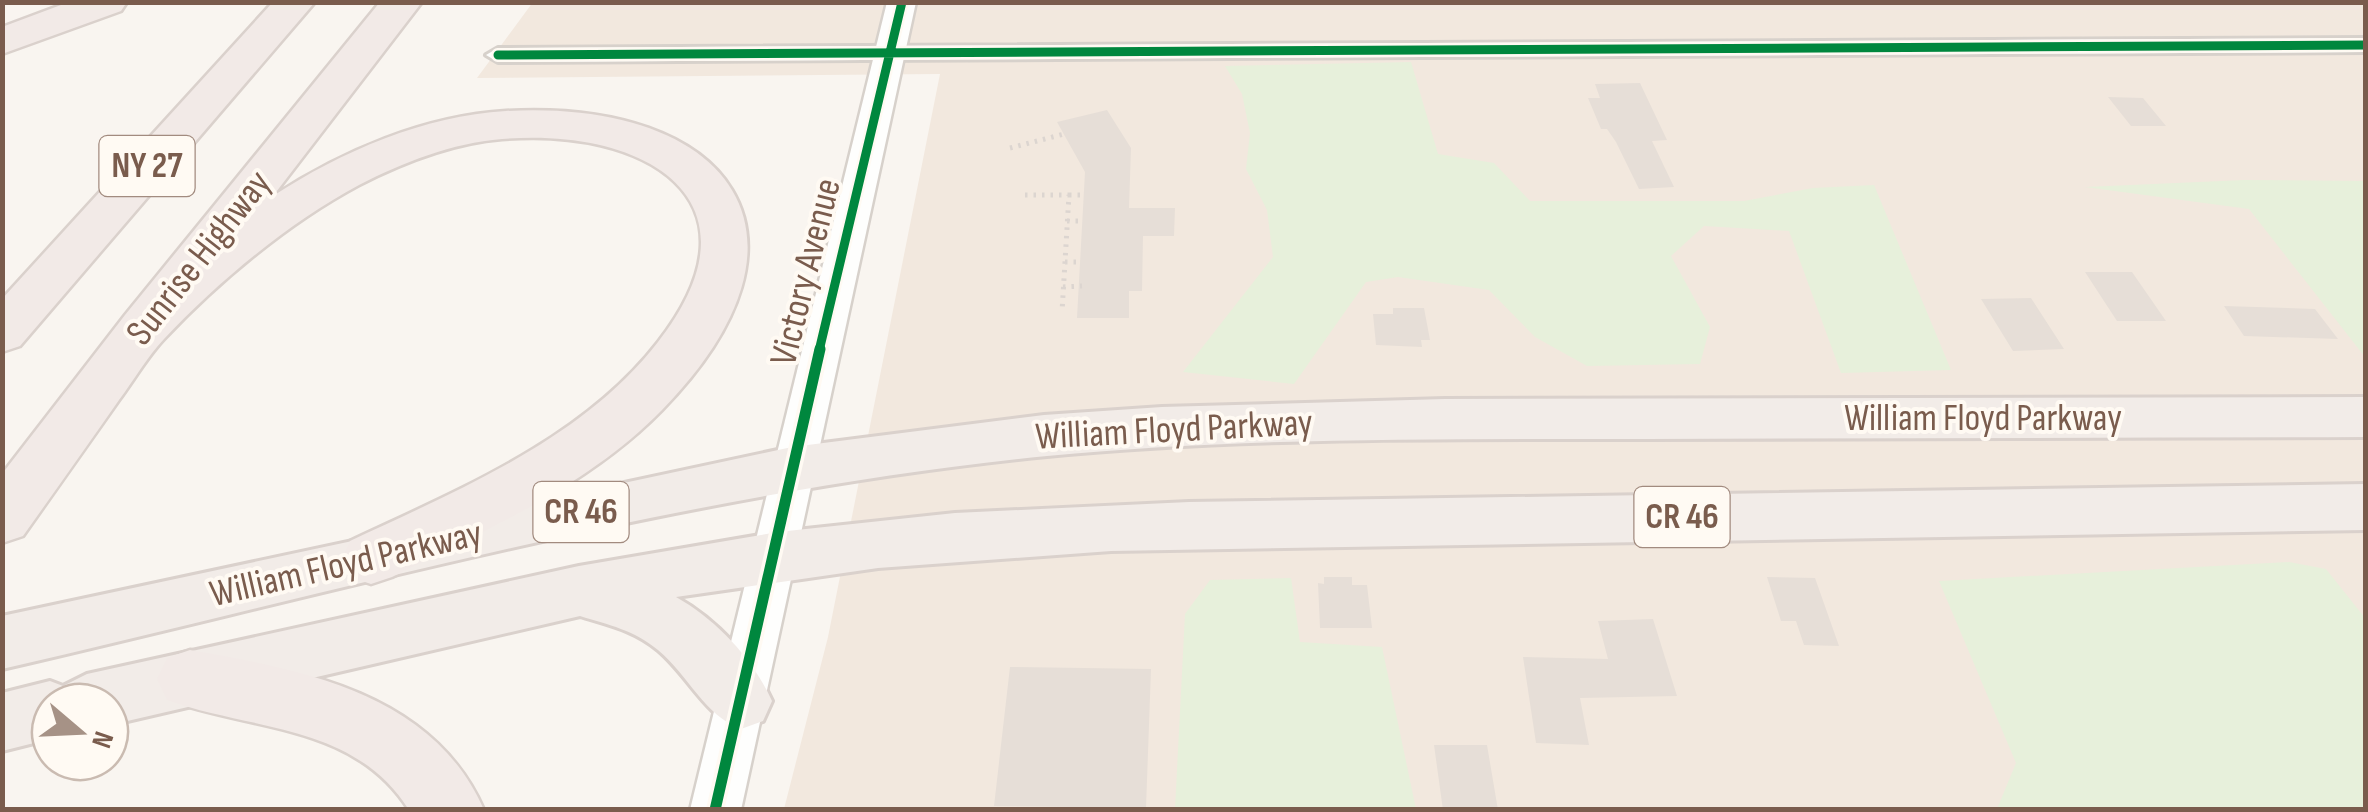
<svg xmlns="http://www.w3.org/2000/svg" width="2368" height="812" viewBox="0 0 2368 812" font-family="'Sofia Sans Condensed',sans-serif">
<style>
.residential{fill:#f2e8de}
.green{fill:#e7f0db}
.building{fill:#e6ded7}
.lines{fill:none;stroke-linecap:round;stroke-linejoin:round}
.minor-casing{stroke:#d7d1cb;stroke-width:6}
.tertiary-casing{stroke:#d7d1cb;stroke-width:5}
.trunk-casing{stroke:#dad1cc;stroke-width:6}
.motorway-casing{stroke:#dad1cc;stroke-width:5}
.path{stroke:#dcd5d0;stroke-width:5;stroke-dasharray:2.5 6;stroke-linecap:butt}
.minor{fill:#fefefd;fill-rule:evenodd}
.tertiary{fill:#fefefd;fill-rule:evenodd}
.trunk{fill:#f2ece8;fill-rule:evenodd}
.motorway{fill:#f2eae7;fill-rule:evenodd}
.cycleway-far1-casing{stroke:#fffaf3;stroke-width:14}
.cycleway-casing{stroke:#fffaf3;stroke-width:18}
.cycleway-far1{stroke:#00873e;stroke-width:9}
.cycleway{stroke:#00873e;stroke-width:11}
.labels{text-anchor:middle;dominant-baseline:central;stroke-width:8;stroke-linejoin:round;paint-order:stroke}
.shield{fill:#fffaf3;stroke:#a28b7f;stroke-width:2.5}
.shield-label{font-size:35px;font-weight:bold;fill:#7a5c4d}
.street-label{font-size:38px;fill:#7a5c4d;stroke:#fffaf3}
</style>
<rect width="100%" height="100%" fill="#f9f5f0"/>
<!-- residential -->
<path class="residential" d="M 533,2 L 2365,3 L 2365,809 L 784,809 L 828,637 L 940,74 L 477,78 Z"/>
<!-- green -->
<path class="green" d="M 1411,62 L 1438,154 L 1494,163 L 1530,201 L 1744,201 L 1813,188 L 1874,185 L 1951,370 L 1841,373 L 1789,231 L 1704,226 L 1671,256 L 1710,327 L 1700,364 L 1587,366 L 1535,337 L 1489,290 L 1398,277 L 1366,282 L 1294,384 L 1183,372 L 1273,257 L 1267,210 L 1246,169 L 1250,133 L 1242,94 L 1225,66 Z
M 2244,180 L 2365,181 L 2365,357 L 2249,209 L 2085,187 Z
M 2289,562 L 2326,569 L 2365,618 L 2365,809 L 1997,809 L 2016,763 L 1939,581 Z
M 1291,578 L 1300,642 L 1382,647 L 1416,809 L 1175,809 L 1185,614 L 1210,580 Z"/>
<!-- building -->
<path class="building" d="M 1640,83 L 1667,140 L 1652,141 L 1674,187 L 1639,189 L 1616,142 L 1607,129 L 1601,129 L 1588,98 L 1600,98 L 1595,84 Z
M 2108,97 L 2143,98 L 2166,126 L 2131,126 Z
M 1107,110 L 1131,148 L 1129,208 L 1175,208 L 1174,236 L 1143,236 L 1142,291 L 1129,291 L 1129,318 L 1077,318 L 1085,172 L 1057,122 Z
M 2085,272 L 2132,272 L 2166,321 L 2117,321 Z
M 2031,298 L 2064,349 L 2013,351 L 1981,299 Z
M 2224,306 L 2315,309 L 2338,339 L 2244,336 Z
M 1393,308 L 1424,308 L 1430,340 L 1421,340 L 1422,347 L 1376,345 L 1373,314 L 1393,314 Z
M 1324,577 L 1352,577 L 1352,585 L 1367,585 L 1372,628 L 1320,628 L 1318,583 L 1324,584 Z
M 1767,577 L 1815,578 L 1839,646 L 1804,645 L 1796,621 L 1781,621 Z
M 1653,619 L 1677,696 L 1580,698 L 1589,745 L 1536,743 L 1523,657 L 1608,659 L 1598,621 Z
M 1010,667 L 1151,669 L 1146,808 L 994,806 Z
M 1434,745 L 1487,745 L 1498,810 L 1443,810 Z"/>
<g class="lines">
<defs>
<path id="minor" d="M 2366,38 L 2366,52 L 498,62 L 486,55 L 498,48 Z"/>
<path id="tertiary" d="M 887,2 L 916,2 L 741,810 L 690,810 Z"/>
<path id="trunk" d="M 2366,397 L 2366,437 C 2126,438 1886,438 1646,439 C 1447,439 1246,437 1047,456 C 693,491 348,589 2,669 L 2,616 L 792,447 L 1044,415 L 1162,407 L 1445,399 Z
M 2366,484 L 2366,530 L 1111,551 L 878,568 L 676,597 C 717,620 753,659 772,701 L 763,721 L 741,729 C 704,715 689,676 658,650 C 634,630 609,625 580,616 L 110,725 L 110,702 L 50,702 L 50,739 L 2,751 L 2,693 L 50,681 L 63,686 L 87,674 L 579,566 L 778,532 L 955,513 L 1189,502 Z"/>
<path id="motorway" d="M 69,2 L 127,2 L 121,11 L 2,54 L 2,27 Z
M 273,2 L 315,2 L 20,346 L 2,352 L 2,299 Z
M 380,2 L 422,2 L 273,196 C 342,151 424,116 506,111 C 729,99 834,234 662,410 C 588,486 486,530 392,577 L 371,584 L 350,577 L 341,559 L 350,541 C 458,490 582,440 658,342 C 771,197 641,127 502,139 C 452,143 404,162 359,185 C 288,223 219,281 164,339 C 147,357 134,380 119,400 C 87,446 55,491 23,536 L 2,543 L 2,474 L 125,315 Z
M 190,650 C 303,670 433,693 484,810 L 409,810 C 354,723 252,731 167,700 L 157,679 L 167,658 Z"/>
</defs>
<!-- minor casing -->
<use href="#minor" class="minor-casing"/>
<!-- tertiary casing -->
<use href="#tertiary" class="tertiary-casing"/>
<!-- trunk casing -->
<use href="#trunk" class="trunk-casing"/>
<!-- motorway casing -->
<use href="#motorway" class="motorway-casing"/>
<!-- path -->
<path class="path" d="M 1010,148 L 1064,134
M 1025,195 L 1069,195 L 1062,312
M 1069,195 L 1083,195
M 1067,221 L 1081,221
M 1065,262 L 1079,262
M 1063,287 L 1082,286"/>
<!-- minor -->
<use href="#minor" class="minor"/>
<!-- tertiary -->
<use href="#tertiary" class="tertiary"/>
<!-- trunk -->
<use href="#trunk" class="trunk"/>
<!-- motorway -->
<use href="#motorway" class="motorway"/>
<defs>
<path id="cycleway-far1" d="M 498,55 L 2366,45
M 819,351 L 902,2"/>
<path id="cycleway" d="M 715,810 L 820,349"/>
</defs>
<!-- cycleway-far1 casing -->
<use href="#cycleway-far1" class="cycleway-far1-casing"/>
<!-- cycleway casing -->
<use href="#cycleway" class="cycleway-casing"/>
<!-- cycleway-far1 -->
<use href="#cycleway-far1" class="cycleway-far1"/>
<!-- cycleway -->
<use href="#cycleway" class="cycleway"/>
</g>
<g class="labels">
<!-- shield labels -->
<g class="shield">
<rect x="99.5" y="136" width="95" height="60" rx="8"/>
<rect x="533.5" y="482" width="95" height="60" rx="8"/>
<rect x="1634.5" y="487" width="95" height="60" rx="8"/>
</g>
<g class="shield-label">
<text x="147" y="166">NY 27</text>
<text x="581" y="512">CR 46</text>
<text x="1682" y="517">CR 46</text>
</g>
<!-- street labels -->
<g class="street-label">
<text transform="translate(199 258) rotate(-52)">Sunrise Highway</text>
<text transform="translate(806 272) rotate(-76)">Victory Avenue</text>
<text x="1983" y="418">William Floyd Parkway</text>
<text transform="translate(1174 430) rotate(-3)">William Floyd Parkway</text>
<text transform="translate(346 564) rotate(-13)">William Floyd Parkway</text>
</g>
</g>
<!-- border -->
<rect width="2368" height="812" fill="none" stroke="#7a5c4d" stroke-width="10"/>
<!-- north arrow -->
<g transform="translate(80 732) rotate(109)"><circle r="48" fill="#fffaf3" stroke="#cabbb1" stroke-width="2.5"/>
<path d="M0-8L18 38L0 25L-18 38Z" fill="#a69286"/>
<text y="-15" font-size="28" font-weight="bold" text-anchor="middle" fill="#7a5c4d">N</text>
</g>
</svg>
